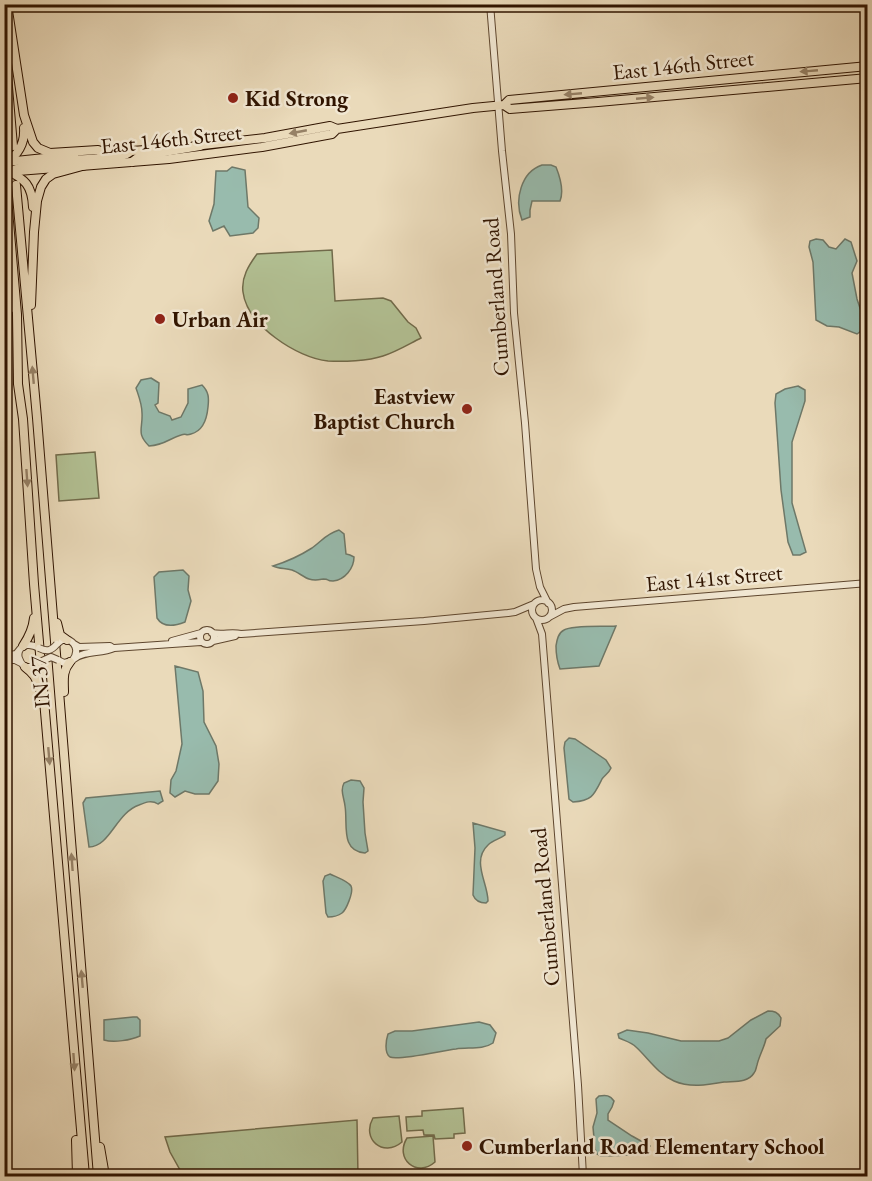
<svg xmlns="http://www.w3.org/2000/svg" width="872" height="1181" viewBox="0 0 872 1181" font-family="'EB Garamond',serif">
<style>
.green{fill:#b2c093;stroke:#716a4a;stroke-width:1.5}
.water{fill:#98bbad;stroke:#6e7868;stroke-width:1.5}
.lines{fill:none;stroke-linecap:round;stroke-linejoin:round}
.tertiary-casing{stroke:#5e462e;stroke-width:8}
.primary-casing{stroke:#301400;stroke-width:10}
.motorway-casing{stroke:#301400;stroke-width:10}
.tertiary{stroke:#f1e7d2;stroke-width:6}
.primary{stroke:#eadaba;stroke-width:8}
.motorway{stroke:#eadaba;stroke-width:8}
.tertiary-bridge-casing{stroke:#5e462e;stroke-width:8;stroke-linecap:butt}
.tertiary-bridge{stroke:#f1e7d2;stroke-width:6}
.oneway{fill:#968166}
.poi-dot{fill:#8f2418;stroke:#f1e7d2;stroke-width:2}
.labels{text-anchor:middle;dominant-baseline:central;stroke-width:5;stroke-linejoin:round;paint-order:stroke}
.street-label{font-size:22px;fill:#301400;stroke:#f1e7d2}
.poi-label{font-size:22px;font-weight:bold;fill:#301400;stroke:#f1e7d2;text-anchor:start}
</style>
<rect width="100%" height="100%" fill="#eadaba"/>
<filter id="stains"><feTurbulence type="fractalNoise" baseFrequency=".00333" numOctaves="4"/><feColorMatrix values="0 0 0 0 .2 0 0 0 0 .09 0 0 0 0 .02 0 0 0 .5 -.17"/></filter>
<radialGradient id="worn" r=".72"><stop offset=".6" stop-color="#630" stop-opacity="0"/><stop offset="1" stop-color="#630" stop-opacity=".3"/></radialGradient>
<!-- green -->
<path class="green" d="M 332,250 L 335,301 L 383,298 L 391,301 L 408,322 L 416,328 L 421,338 C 409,344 396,352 383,356 C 368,361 343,362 328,361 C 297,358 247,325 243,292 C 241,277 249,265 257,254 Z
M 95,452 L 99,498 L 59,501 L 56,455 Z
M 463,1108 L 465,1133 L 454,1134 L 454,1138 L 435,1139 L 434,1135 L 424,1135 L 423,1130 L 407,1131 L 406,1117 L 422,1116 L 422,1111 Z
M 399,1116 L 402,1142 C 383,1158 361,1139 373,1118 Z
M 357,1120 L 358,1176 L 181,1176 L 180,1170 L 170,1152 L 165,1137 Z
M 433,1136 L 435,1162 C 417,1178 394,1159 407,1138 Z"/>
<!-- water -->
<path class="water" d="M 542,165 L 551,165 L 556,167 C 560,177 564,191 560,201 L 532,201 L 530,210 L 530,217 L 522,220 C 514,200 521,172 542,165 Z
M 232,167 L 245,170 L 248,207 L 259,218 L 258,228 L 253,233 L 230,236 L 224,226 L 213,231 L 209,221 L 214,204 L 216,171 L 227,171 Z
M 816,239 L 823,240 L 829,247 L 836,249 L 845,239 L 851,242 L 857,261 L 852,273 L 857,299 L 862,314 L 861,331 L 857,334 L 839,327 L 827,326 L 816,320 L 813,262 L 809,247 L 810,241 Z
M 151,378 L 159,383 L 158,403 L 155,405 L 159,412 L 170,416 L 172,420 L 181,417 L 188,403 L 188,389 L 202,385 C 209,392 209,398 208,407 C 207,418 203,431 191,434 C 185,436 187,433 181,435 C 168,439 165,445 149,446 C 136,433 143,429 142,413 C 142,404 139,397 136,388 L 141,380 Z
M 798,386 L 805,390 L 805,401 L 792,442 L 792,503 L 806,552 L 800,555 L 793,555 L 788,542 L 781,490 L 775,403 L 776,394 L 785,389 Z
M 339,530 L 344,534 L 346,554 L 350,555 L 354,557 C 354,568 345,580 333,581 C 325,581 331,579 323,579 C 318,580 315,581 309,579 C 303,577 298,572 292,570 C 285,568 279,569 273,566 C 289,561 298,557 312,548 C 323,540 326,534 339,530 Z
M 183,570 L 189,576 L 188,590 L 191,601 L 185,622 C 175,626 163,628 157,618 L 154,577 L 159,572 Z
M 616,626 L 599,666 L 560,669 C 557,661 556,655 556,646 C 557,640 558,633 564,630 C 573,625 604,627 616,626 Z
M 175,666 L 198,672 L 203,691 L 204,722 L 216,746 L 219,764 L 218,781 L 209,794 L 195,794 L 185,791 L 175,797 L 170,793 L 171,780 L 176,771 L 182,744 Z
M 569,738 L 575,739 L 606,760 L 611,768 C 609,773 605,775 602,779 C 594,795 592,801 573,802 L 569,799 L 564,748 L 565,742 Z
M 351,780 L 360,781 L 364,788 L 363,802 L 365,833 L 368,851 L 365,853 C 340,851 348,824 345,806 C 344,797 340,791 344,783 Z
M 160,791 L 163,801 L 158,804 C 152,800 146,802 139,805 C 116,813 110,847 89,847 L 83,803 L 86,798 Z
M 473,823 L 505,832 L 505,835 C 500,839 493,840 488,845 C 471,861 488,883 488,901 L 486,903 C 480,903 475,900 473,895 L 475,848 Z
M 330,874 C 336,877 348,881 351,886 C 354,892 346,910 342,913 C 338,916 333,917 328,917 L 326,913 L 323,881 L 325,876 Z
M 768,1011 C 774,1011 778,1012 781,1018 L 780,1026 L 766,1039 C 764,1048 759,1056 757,1065 C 756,1068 756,1071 754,1073 C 748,1083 734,1081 724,1082 C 707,1085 690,1088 674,1081 C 658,1074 648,1058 636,1047 C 631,1042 625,1041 619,1038 L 618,1034 L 627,1030 L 648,1033 L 681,1041 L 719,1041 L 728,1038 L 751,1020 Z
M 133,1017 L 137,1017 L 140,1020 L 140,1036 C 131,1040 114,1043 104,1040 L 104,1020 Z
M 479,1022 L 490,1025 L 496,1033 L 493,1043 C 483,1050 468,1047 456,1049 C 444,1050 399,1061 390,1057 C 384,1053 386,1040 388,1034 L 395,1031 L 412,1031 Z
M 599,1096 C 606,1095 610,1095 614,1101 L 612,1107 L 608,1114 L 608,1120 L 632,1136 L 650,1146 C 642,1158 615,1155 601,1156 L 597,1154 L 595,1149 L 593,1127 L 597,1113 L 596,1099 Z"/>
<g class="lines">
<defs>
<path id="tertiary" d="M 490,4 L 502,151 L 511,234 L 514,313 L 525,423 L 536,569 L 540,587 L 548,603
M532 610a10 10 0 1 1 20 0a10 10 0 1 1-20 0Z
M 549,617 L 564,609 L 574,607 L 868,583
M 536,618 L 542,634 L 578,1085 L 583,1176
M200 637a7 7 0 1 1 14 0a7 7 0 1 1-14 0Z
M 212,633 C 222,635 232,632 241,634 L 424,621 L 508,613 L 515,612 L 534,604
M 172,641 L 201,633
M 213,641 L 235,636
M 57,644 L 62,640 L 69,640 C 78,645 78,654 72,661 L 64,663 L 58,660
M 74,644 L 79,647 L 110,646 L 113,648
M 39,648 C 21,638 11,655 25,667 L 32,667 L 40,662
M 4,656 L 16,654 L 20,649
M 74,659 C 85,650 101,654 114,648 L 201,642
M 4,660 L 15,660 L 21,663"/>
<path id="primary" d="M 504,105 L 509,100 L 868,66
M 194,146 L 265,138 L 330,126 L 337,129 L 473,108 L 504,105 L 510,109 L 598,102 L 868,78
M 101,153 L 161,149
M 6,162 L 74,155
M 18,171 L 169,159 L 262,147 L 332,134 L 337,129"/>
<path id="motorway" d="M 7,4 L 24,115 L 33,142 L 38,148 L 50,153 L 98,150 L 107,153
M 4,40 L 13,146
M 132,162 L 140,156 L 200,146
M 4,164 C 18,156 25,143 24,128
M 6,170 C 25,179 32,185 33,207
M 4,175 C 25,160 77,160 103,158 C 112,157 124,157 130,152
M 16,185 L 37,418 L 98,1176
M 6,187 L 17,314 L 18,384 L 23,419 L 34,584 L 85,1176
M 4,267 L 11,308
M 31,305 L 34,232 L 37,201 L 41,187 L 46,179 L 53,174 L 86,165
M 57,623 L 60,635 L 67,640
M 23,646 C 29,637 33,629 34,618
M 25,667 C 33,673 37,678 39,688
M 64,692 C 64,681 62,671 70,662
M 76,1140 L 77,1176
M 100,1147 L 105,1176"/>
</defs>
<!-- tertiary casing -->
<use href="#tertiary" class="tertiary-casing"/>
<!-- primary casing -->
<use href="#primary" class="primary-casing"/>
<!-- motorway casing -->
<use href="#motorway" class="motorway-casing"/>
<!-- tertiary -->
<use href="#tertiary" class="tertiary"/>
<!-- primary -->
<use href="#primary" class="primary"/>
<!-- motorway -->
<use href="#motorway" class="motorway"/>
<defs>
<path id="tertiary-bridge" d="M 39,648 C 47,652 51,651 57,644
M 40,662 L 51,657 L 58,660"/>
</defs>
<!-- tertiary-bridge casing -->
<use href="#tertiary-bridge" class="tertiary-bridge-casing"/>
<!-- tertiary-bridge -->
<use href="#tertiary-bridge" class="tertiary-bridge"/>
</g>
<!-- one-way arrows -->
<defs><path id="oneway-solid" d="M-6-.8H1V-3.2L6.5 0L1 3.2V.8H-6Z" transform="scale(1.5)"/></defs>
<g class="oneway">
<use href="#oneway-solid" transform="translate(809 71) rotate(175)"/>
<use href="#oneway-solid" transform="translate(573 94) rotate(175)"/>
<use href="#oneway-solid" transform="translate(645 98) rotate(-5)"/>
<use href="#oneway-solid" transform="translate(298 132) rotate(169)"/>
<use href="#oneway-solid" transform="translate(33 375) rotate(-95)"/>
<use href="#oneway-solid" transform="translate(27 478) rotate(86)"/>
<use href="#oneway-solid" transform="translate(49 756) rotate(85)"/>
<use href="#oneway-solid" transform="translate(72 862) rotate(-94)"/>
<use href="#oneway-solid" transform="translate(82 979) rotate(-95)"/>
<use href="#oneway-solid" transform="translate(74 1062) rotate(86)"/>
</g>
<!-- markers -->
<g class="poi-dot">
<circle cx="233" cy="98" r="6"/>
<circle cx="160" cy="319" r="6"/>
<circle cx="467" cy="409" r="6"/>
<circle cx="467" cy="1146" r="6"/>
</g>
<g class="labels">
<!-- street labels -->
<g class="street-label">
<text transform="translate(683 65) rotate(-6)">East 146th Street</text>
<text transform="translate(171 139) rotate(-6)">East 146th Street</text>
<text transform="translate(496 297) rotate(-94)">Cumberland Road</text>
<text transform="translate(714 578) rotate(-5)">East 141st Street</text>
<text transform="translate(40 682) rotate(-95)">IN-37</text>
<text transform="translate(545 907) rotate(-95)">Cumberland Road</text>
</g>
<!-- poi labels -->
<g class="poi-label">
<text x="245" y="98">Kid Strong</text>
<text x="172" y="319">Urban Air</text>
<text x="455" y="396" text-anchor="end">Eastview<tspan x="455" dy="25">Baptist Church</tspan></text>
<text x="479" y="1146">Cumberland Road Elementary School</text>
</g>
</g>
<!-- margin -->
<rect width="872" height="1181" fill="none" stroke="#eadaba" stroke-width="24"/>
<rect x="6" y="6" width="860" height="1169" fill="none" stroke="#301400" stroke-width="3"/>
<rect x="12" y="12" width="848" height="1157" fill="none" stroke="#301400" stroke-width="1.5"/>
<rect width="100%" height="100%" filter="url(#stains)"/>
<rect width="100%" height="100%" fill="url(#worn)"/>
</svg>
